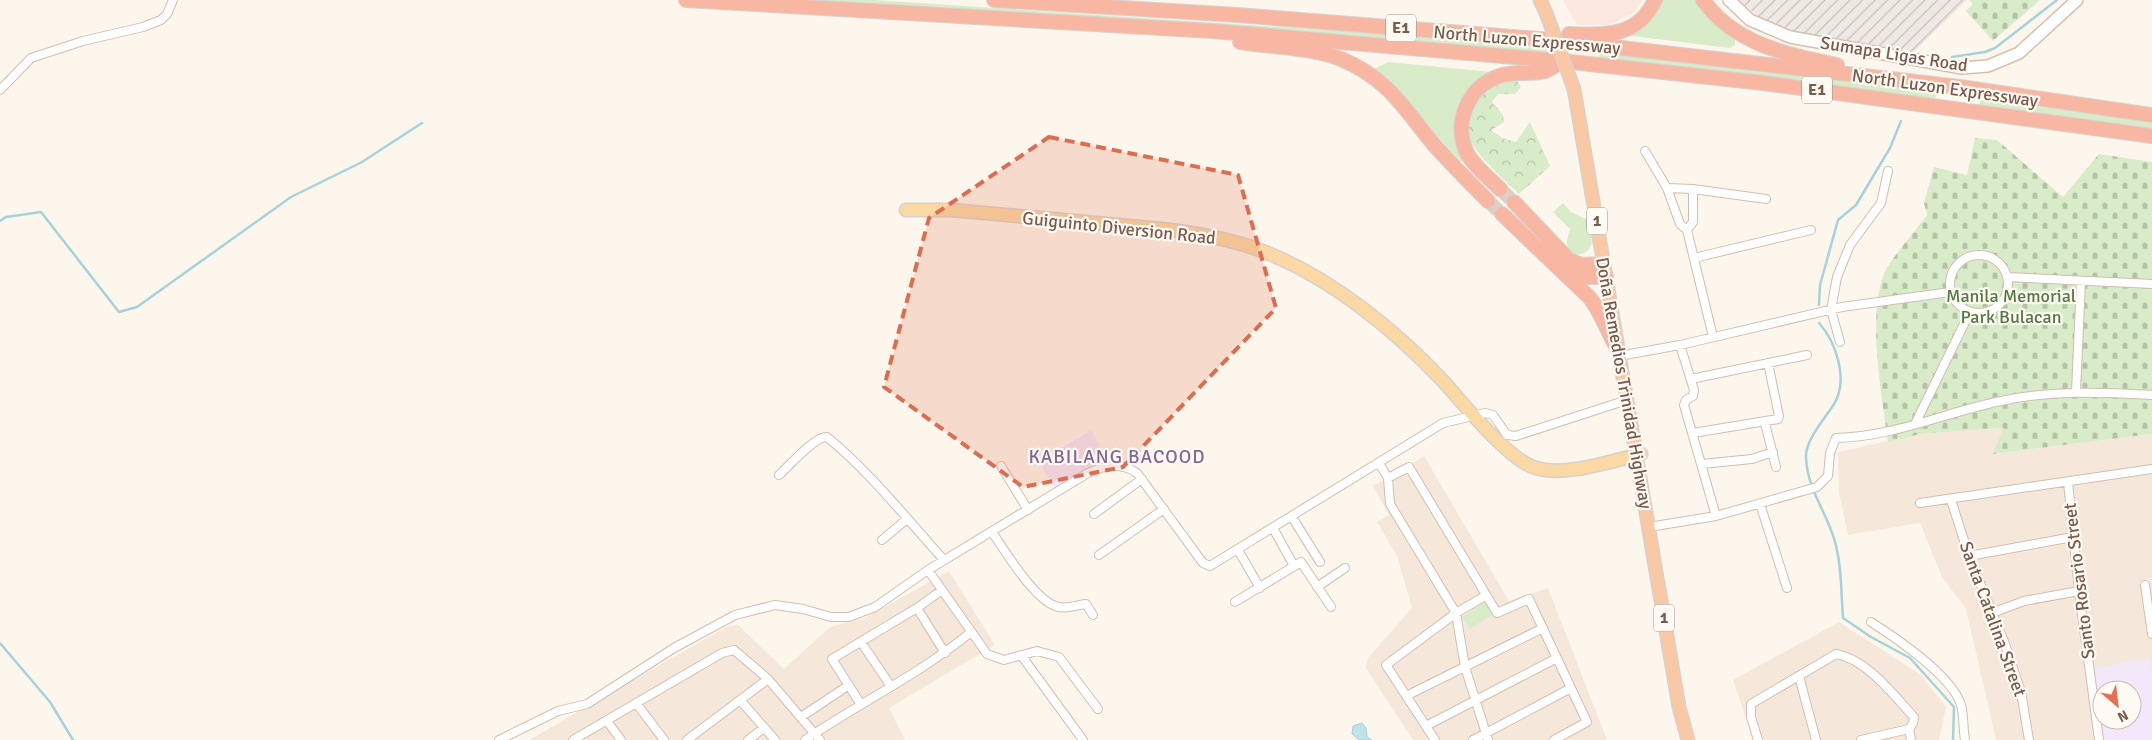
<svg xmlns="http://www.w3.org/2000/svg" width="2152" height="740" viewBox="0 0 2152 740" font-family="Signika,sans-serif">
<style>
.residential{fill:#f5e8da;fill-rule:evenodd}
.commercial{fill:#fde8e0}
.industrial{fill:url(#industrial-furrows)}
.education{fill:#f3e8fa;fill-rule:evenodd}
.green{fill:#d8ecc9}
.forest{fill:url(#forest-crowns)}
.cemetery{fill:url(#cemetery-stones)}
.water{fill:#bfe3e8;stroke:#a5d3da}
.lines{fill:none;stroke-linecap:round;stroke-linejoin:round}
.stream{stroke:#a5d3da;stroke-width:2.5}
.motorway-tunnel{stroke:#dcd0c4;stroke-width:14;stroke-dasharray:14 7;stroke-linecap:butt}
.minor-casing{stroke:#d1beb0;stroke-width:10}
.secondary-casing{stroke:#d6c0b0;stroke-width:14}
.primary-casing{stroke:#dad1cd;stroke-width:15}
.trunk-casing{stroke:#dad1cd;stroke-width:15}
.motorway-casing{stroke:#dad1cd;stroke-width:16}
.minor{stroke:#fff;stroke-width:8}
.secondary{stroke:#fff;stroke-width:11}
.primary{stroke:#fbd9a5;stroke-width:12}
.trunk{stroke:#f9c8a4;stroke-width:12}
.motorway{stroke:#f7b7a3;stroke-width:14}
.trunk-bridge-casing{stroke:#dad1cd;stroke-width:15;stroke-linecap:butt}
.trunk-bridge{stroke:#f9c8a4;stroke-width:12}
.marked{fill:#dc6d51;fill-opacity:0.2;stroke:#dc6d51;stroke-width:4;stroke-dasharray:10 6;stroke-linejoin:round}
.labels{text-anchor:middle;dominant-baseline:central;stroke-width:4.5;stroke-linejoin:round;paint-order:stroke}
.shield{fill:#fffaf3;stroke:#a28b7f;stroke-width:1}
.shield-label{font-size:16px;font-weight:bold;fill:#7a5c4d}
.street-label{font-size:18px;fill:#7a5c4d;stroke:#fffaf3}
.park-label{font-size:18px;fill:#537a41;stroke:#fffaf3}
.neighbourhood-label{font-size:19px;letter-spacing:1px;fill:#846695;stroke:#fffaf3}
</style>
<defs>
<pattern id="industrial-furrows" width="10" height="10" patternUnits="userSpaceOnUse" patternTransform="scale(1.25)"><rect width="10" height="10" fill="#efe9e4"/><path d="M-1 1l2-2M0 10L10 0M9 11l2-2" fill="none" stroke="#c7c0bb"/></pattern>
<pattern id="forest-crowns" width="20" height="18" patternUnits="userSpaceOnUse" patternTransform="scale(1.25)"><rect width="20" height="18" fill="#d8ecc9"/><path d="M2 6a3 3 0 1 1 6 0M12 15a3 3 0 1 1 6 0" fill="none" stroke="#b4c2a5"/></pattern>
<pattern id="cemetery-stones" width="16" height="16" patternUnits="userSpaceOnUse" patternTransform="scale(1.25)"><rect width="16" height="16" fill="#d8ecc9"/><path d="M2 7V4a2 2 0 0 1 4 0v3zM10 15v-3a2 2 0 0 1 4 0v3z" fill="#b4c2a5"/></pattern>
</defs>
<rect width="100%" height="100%" fill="#fdf6ec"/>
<!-- residential -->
<path class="residential" d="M 2005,428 L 1993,454 L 2152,434 L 2152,740 L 1996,740 L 1966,609 L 1942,577 L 1920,523 L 1848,535 L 1839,493 L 1838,452 L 1920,434 ZM 2102,690 L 2132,690 L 2132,720 L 2102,720 Z
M 1424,456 L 1509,601 L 1548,588 L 1607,740 L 1413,740 L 1366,668 L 1368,658 L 1412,608 L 1397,556 L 1377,522 L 1389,515 L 1373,486 Z
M 949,571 L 995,645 L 889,708 L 905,740 L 529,740 L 726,627 L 738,625 L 784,669 L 830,627 L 863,619 Z
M 1839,622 L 1921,675 L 1946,707 L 1939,740 L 1753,740 L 1733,680 Z"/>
<!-- commercial -->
<path class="commercial" d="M 1563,0 L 1642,0 L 1635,12 L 1610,25 L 1577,25 Z"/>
<!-- industrial -->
<path class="industrial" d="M 1738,0 L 1966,0 L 1966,1 L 1913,53 L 1772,27 Z"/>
<!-- education -->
<path class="education" d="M 1091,430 L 1108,459 L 1056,490 L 1039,462 Z
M 2150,658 L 2152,674 L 2152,740 L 2100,740 L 2093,669 ZM 2102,690 L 2132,690 L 2132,720 L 2102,720 Z"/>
<!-- green -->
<path class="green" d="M 727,0 L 874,0 L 1387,34 L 1546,49 L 1549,57 Z
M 1660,0 L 1700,0 L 1735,34 L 1735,45 L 1730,48 L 1624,35 Z
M 1599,53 L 1937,92 L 1935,101 L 1599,60 Z
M 1388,62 L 1491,72 L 1469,93 L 1467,165 L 1459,160 L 1374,69 Z
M 1980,99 L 2152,121 L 2152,132 L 1979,106 Z
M 1563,203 L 1571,212 L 1590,221 C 1593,239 1595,256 1572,255 C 1564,246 1567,240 1570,229 L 1553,212 Z
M 1485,602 L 1493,614 L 1470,629 L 1462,617 Z"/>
<!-- forest -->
<path class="forest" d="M 1509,77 L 1517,81 L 1521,87 L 1515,94 L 1498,94 L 1492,102 L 1503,115 L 1504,122 L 1491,130 L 1504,139 L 1516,142 L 1530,122 L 1550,166 L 1519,194 C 1505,180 1463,146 1467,124 C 1468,121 1470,117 1471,113 C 1478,95 1492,85 1509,77 Z"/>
<!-- cemetery -->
<path class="cemetery" d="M 1969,0 L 2040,0 L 1993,41 L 1966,11 L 1973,4 Z
M 1975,138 L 1997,140 L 2063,197 L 2099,154 L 2152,162 L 2152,434 L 1992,454 L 2004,428 L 1920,434 L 1888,442 C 1882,396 1867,317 1884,274 C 1889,261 1917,229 1927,215 L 1924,203 L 1934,167 L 1967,175 Z"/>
<!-- water -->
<path class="water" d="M 1362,723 L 1366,728 L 1367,737 L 1372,740 L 1359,740 L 1352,734 L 1353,726 Z"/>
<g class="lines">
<!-- stream -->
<path class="stream" d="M 1952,57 L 1985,52 L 1995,48 L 2057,0
M 0,221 L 6,217 L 41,212 L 119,312 L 137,307 L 291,197 L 362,162 L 422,123
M 1819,305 L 1820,285 L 1838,220 L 1856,205 L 1890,148 L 1901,121
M 1819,323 C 1836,342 1849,380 1834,404 C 1826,417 1805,440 1806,457 C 1807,490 1827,512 1835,542 C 1842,566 1841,594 1843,618 L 1871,637 L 1910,658 L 1954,707 L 1953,740
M 0,643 L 50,702 L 73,740"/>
<!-- motorway-tunnel -->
<path class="motorway-tunnel" d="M 1500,189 L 1514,202
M 1488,201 L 1502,214"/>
<defs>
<path id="minor" d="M 0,90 L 31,58 L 83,41 L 143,27 L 161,20 L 167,14 L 173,0
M 1645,151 L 1667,188 L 1680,224 L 1687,230 L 1713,337
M 1667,188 L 1693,189 L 1766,199
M 1687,230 L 1693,222 L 1693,189
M1950 284a29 29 0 1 1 58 0a29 29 0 1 1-58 0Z
M 1694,258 L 1811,230
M 2008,277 L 2152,284
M 1840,342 L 1831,310 L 1837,277 L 1850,245 L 1881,203 L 1888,171
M 1680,345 L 1694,390 L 1693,396 L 1686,400 L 1684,405 L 1716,516
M 1619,356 L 1680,345 L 1842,307 L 1950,292
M 1691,379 L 1807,355
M 2076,391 L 2081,281
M 1765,423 L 1776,467
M 1915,424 L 1970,312
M 1693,433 L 1778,419 L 1779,416 L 1768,363
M 1379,463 L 1388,478 L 1390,504 L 1456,613 L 1465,667 L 1488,740
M 1702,464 L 1752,459 L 1773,452
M 1001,466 L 1028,510
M 779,475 C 789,466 815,436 827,437 C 871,473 906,518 944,560
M 1388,478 L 1409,467 L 1497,613 L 1529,599 L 1587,722 L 1554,740
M 2068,482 L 2079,591 L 2099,740
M 1951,500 L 1969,556 L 2005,644 L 2021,692 L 2029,740
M 1920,503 L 2152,469
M 1760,504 L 1787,588
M 1094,514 L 1142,479
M 1292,517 L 1320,562
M 1649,527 L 1716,516 L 1817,487 L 1828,476 L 1830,453 L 1836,438 C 1891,437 1942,414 1996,402 C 2048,390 2099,392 2152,395
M 1273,528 L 1294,566
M 992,532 C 1005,551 1036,603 1059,607 C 1068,609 1077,605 1086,604 L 1093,615
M 882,540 L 907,519
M 1238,550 L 1260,588
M 1099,555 L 1164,509
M 1969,556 L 2073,537
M 928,570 L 987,654 L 1004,660 L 1037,651 L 1059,657 L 1098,709
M 2145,585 L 2152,634
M 1317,587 L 1345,568
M 1235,602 L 1301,562 L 1331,607
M 917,608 L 945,653
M 1992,613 L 2024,601 L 2079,591
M 1871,622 C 1896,638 1952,676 1961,705 C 1964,715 1963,729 1965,740
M 861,642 L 890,685
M 1021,655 L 1083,740
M 1799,676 L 1816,740
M 1406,696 L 1543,628
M 740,700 L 775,740
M 636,703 L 664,740
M 860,703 L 832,659 L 917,608 L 942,590
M 801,717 L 849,685
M 607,721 L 621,740
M 1426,726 L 1557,658
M 1909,729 L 1911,740
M 499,740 L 558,711 L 587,704 L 674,648 L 735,615 L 775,605 L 803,609 L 831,617 L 849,617 L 875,607 L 928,570 L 1088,473 C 1105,465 1120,462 1137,473 L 1203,563 L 1210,566 L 1443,423 L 1485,413 L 1493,415 L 1507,435 L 1516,436 L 1627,400
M 573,740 L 722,653 L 734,650 L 768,679 L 820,740
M 687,740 L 768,679
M 748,740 L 764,728
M 805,740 C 859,703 920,674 971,632
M 1435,740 L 1386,665 L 1456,613 L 1485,596
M 1473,740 L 1571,688
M 1758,740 L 1751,717 L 1751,704 L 1836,654 C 1867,659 1894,696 1914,717 L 1913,723 L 1909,729 L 1861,740"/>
<path id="secondary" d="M 1729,0 L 1750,20 L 1790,37 L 1962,68 L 1988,66 L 2019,53 L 2077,0"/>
<path id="primary" d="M 906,210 L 951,210 L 1162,229 C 1197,233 1232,239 1265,252 C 1331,278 1395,330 1443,381 C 1463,403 1509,461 1536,468 C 1565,477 1611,461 1641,454"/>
<path id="trunk" d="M 1540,0 L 1546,13
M 1574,89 L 1679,707 L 1688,740"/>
<path id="motorway" d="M 686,0 L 1212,31 L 1562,61 L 1763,83 L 2152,136
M 994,0 L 1237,15 L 1552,40 L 1960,87 L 2152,115
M 1703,0 C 1734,44 1788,55 1837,65
M 1569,34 C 1605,35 1637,38 1655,0
M 1240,42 C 1272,47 1310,47 1341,59 C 1389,79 1404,109 1435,146 C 1452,165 1470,183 1488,201
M 1500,189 C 1489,178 1476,168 1468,155 C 1452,125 1467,87 1499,76 C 1514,71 1530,75 1545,71 C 1550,69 1556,65 1562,62
M 1514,202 L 1569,260 L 1582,265 L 1603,264
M 1502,214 L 1590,298 C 1602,314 1608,333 1618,350
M 1563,270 L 1584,277 L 1606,277"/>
</defs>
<!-- minor casing -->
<use href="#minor" class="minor-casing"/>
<!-- secondary casing -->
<use href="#secondary" class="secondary-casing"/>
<!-- primary casing -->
<use href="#primary" class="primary-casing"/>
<!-- trunk casing -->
<use href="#trunk" class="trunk-casing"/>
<!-- motorway casing -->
<use href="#motorway" class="motorway-casing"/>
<!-- minor -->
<use href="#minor" class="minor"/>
<!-- secondary -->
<use href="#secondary" class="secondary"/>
<!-- primary -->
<use href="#primary" class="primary"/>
<!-- trunk -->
<use href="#trunk" class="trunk"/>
<!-- motorway -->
<use href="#motorway" class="motorway"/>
<defs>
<path id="trunk-bridge" d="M 1546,13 L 1574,89"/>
</defs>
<!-- trunk-bridge casing -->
<use href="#trunk-bridge" class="trunk-bridge-casing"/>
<!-- trunk-bridge -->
<use href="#trunk-bridge" class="trunk-bridge"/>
</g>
<!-- marked area -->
<path class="marked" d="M 1049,137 L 1238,175 L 1276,308 L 1123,467 L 1023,487 L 884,387 L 929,218 Z"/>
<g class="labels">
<!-- shield labels -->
<g class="shield">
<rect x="1386" y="14.5" width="30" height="27" rx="4"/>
<rect x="1802" y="76.5" width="30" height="27" rx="4"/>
<rect x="1587" y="207.5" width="20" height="27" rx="4"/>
<rect x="1654" y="604.5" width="20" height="27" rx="4"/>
</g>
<g class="shield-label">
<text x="1401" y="28">E1</text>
<text x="1817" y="90">E1</text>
<text x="1597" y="221">1</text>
<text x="1664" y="618">1</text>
</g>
<!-- street labels -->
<g class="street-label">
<text transform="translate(1527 40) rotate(5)">North Luzon Expressway</text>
<text transform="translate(1894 54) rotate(9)">Sumapa Ligas Road</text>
<text transform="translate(1945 88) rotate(8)">North Luzon Expressway</text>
<text transform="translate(1119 228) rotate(6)">Guiguinto Diversion Road</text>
<text transform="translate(1624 383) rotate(80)">Doña Remedios Trinidad Highway</text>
<text transform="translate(2079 581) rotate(-97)">Santo Rosario Street</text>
<text transform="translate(1993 619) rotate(70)">Santa Catalina Street</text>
</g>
<!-- park labels -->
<g class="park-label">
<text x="2011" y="296">Manila Memorial<tspan x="2011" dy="21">Park Bulacan</tspan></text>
</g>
<!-- neighbourhood labels -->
<g class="neighbourhood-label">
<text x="1117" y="457">KABILANG BACOOD</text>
</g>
</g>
<!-- north arrow -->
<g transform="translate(2117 705) rotate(152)"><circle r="24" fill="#fffaf3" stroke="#cabbb1"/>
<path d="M0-4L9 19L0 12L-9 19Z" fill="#e76f51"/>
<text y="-8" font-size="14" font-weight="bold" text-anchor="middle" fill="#7a5c4d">N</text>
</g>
</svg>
